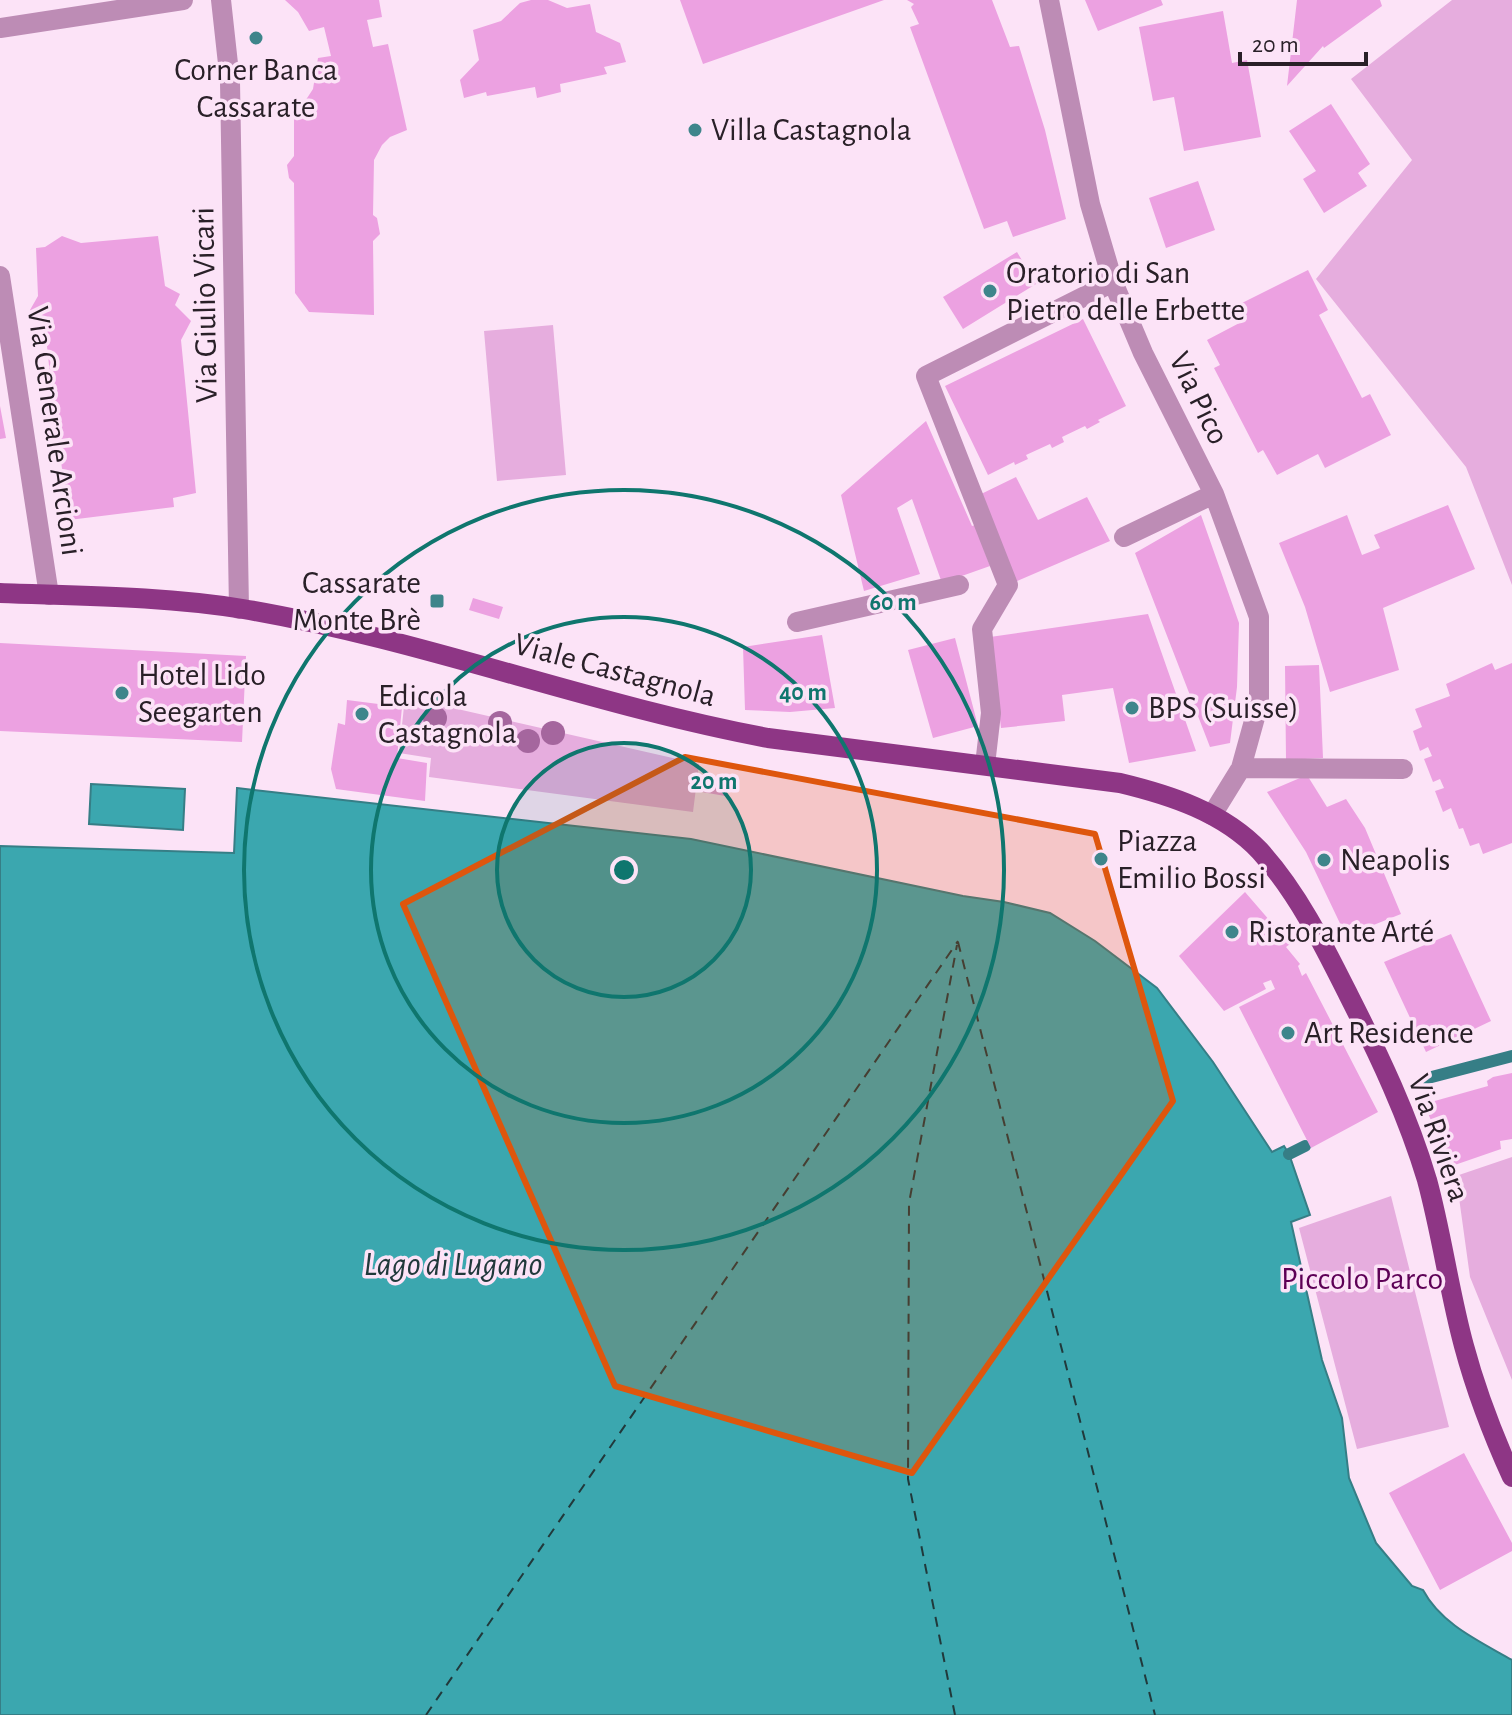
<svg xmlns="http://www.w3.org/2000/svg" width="1512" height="1715" viewBox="0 0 1512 1715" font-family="'Alegreya Sans',sans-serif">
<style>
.green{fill:#e6adde}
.water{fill:#3ba7af;stroke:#367e86;stroke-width:2}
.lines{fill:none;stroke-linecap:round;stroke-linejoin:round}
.stream{stroke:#367e86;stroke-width:12}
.ferry{stroke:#21393b;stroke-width:2;stroke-dasharray:10 8;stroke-linecap:butt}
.building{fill:#eca1e1}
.minor{stroke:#bd8cb5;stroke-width:20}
.major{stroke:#8e3685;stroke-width:20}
.tree{fill:#a5669e}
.marked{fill:#de560d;fill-opacity:0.2;stroke:#de560d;stroke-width:6;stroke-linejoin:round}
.ring{fill:none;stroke:#0f766e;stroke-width:4}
.poi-dot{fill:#3e858b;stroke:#fce3f7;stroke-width:3}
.labels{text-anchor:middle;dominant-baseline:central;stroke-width:7;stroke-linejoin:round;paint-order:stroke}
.poi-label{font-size:32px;fill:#292028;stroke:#fce3f7;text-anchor:start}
.street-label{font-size:32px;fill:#292028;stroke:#fce3f7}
.park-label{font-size:32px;fill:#5d0056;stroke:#fce3f7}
.water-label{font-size:34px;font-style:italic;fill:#21393b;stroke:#fce3f7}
.centre{fill:#0f766e;stroke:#fce3f7;stroke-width:4}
.ring-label{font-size:24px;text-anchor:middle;font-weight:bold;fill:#0f766e;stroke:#fce3f7;stroke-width:7;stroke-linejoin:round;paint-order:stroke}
</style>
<rect width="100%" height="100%" fill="#fce3f7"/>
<!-- green -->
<path class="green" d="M 1452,0 L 1512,0 L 1512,585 L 1466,467 L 1316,279 L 1412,160 L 1351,79 Z
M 553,325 L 566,475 L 497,481 L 484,331 Z
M 405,697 L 699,764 L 693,812 L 429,777 L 431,758 L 399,753 Z
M 1512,1157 L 1512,1380 L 1470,1277 L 1456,1176 Z
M 1391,1196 L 1449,1427 L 1357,1449 L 1299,1228 Z"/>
<!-- water -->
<path class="water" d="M 91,784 L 185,789 L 183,830 L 89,824 Z
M 237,788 L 691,839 L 963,896 L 1004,902 L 1050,913 L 1095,941 L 1157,988 L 1213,1062 L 1272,1152 L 1284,1146 L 1289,1154 L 1310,1215 L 1291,1222 L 1322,1360 L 1342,1418 L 1349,1478 L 1376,1543 L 1412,1586 L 1423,1590 C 1441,1624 1479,1641 1512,1660 L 1512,1715 L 0,1715 L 0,846 L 234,853 Z"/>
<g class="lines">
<!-- stream -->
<path class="stream" d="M 1424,1079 L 1512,1056
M 1289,1154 L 1305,1146"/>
<!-- ferry -->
<path class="ferry" d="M 958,942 L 1155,1715
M 426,1715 L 958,941
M 955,1715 L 908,1479 L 909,1203 L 957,945"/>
</g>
<!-- building -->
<path class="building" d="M 285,0 L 379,0 L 382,17 L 367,20 L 373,47 L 388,44 L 407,130 L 390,137 L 382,145 L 374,160 L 373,215 L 377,218 L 380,234 L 373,241 L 374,315 L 309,312 L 295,293 L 294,183 L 289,178 L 287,165 L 294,156 L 294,118 L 313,89 L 318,58 L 331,56 L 324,27 L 309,31 L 298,12 Z
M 531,0 L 548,0 L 567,8 L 590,4 L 596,32 L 620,43 L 626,62 L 604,67 L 607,74 L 560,84 L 561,92 L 537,98 L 535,87 L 487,96 L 486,92 L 464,98 L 460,80 L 479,60 L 473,30 L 501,21 L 520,3 Z
M 680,0 L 884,0 L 703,64 Z
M 907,0 L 992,0 L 1010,47 L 1019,46 L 1045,130 L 1066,219 L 1013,237 L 1007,221 L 984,229 L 910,27 L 919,24 L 911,7 L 914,4 Z
M 1085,0 L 1161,0 L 1163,5 L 1098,31 Z
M 1297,0 L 1380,0 L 1382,6 L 1324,48 L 1323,46 L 1287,86 Z
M 1223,11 L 1232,63 L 1247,60 L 1261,137 L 1184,151 L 1174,97 L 1153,101 L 1139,27 Z
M 1331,104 L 1370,164 L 1358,173 L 1367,186 L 1324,213 L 1303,179 L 1316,171 L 1289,131 Z
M 1198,181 L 1215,230 L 1166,248 L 1149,198 Z
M 62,236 L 81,243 L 158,236 L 165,286 L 180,294 L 175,305 L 191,321 L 181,340 L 196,493 L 173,498 L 174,507 L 69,520 L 54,410 L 45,395 L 44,383 L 50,375 L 45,327 L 30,310 L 38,296 L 36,248 L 45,247 Z
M 1017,252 L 1036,284 L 963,329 L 943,297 Z
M 1308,270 L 1328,310 L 1319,315 L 1362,398 L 1370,394 L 1391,435 L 1325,468 L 1318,454 L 1277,475 L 1263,450 L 1258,453 L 1214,368 L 1220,365 L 1207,340 L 1247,319 L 1240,304 Z
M 1083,319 L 1126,406 L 1098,420 L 1100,422 L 1087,429 L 1085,426 L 1062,437 L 1064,442 L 1052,448 L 1050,444 L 1026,455 L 1028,459 L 1015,465 L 1014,462 L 988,475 L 945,386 Z
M 0,406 L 6,438 L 0,439 Z
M 926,421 L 972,526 L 975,525 L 990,566 L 942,583 L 912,499 L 897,508 L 920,574 L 864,591 L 841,495 Z
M 1016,477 L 1038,520 L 1087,497 L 1110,541 L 1015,582 L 977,496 Z
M 1448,505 L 1475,569 L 1383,608 L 1399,670 L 1330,692 L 1305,607 L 1279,543 L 1347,515 L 1362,555 L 1380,548 L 1374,535 Z
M 1201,515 L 1239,623 L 1237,687 L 1230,743 L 1210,747 L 1135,553 Z
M 473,598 L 503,607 L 499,619 L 469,610 Z
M 1148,614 L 1196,751 L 1129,763 L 1113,688 L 1062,695 L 1065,721 L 1001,728 L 990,637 Z
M 822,635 L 835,708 L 790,712 L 745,710 L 743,647 Z
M 955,638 L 978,726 L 933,738 L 908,650 Z
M 0,643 L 246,656 L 242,742 L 0,731 Z
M 1492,663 L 1495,670 L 1512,663 L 1512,843 L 1483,854 L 1479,843 L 1470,846 L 1463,828 L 1459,829 L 1451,808 L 1443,812 L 1435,791 L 1444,788 L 1440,779 L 1433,782 L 1424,759 L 1432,756 L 1428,747 L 1420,751 L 1413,731 L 1422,727 L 1415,709 L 1450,696 L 1446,684 Z
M 1319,665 L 1323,758 L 1286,760 L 1285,666 Z
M 347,700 L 402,707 L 397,758 L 427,763 L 425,801 L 336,789 L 331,769 L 338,723 L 345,725 Z
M 1307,775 L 1327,807 L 1346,799 L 1365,828 L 1401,914 L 1346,936 L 1306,852 L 1267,792 Z
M 704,777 L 727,780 L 725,796 L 702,792 Z
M 1245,892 L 1290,944 L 1286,947 L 1300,964 L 1298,966 L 1302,976 L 1306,973 L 1378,1112 L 1311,1148 L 1239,1007 L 1275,989 L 1271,980 L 1263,983 L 1266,989 L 1224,1011 L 1179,956 Z
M 1451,934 L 1491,1021 L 1426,1052 L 1384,962 Z
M 1512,1073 L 1512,1139 L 1500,1141 L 1501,1149 L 1446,1168 L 1436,1132 L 1424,1104 L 1488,1086 L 1487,1081 L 1493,1077 Z
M 1464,1453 L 1512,1543 L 1512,1551 L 1440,1590 L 1389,1493 Z"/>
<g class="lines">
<!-- minor -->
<path class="minor" d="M 221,0 L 230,82 L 239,609
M 1049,0 L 1090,204 L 1113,282 L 1143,353 L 1214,494 L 1259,617 L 1259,703 L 1241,768 L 1212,815
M 0,28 L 183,0
M 0,276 L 49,595
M 1124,537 L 1214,494
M 797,622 L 959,585
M 985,765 L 991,713 L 982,629 L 1008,585 L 926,376 L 1113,282
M 1241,768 L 1403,769"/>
<!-- major -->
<path class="major" d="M 0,593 C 80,596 163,596 243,609 C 421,639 591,705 768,738 L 1120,783 C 1170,795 1223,812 1260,851 C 1298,893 1324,946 1349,996 C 1379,1055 1408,1116 1427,1180 C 1442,1235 1449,1291 1464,1346 C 1476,1391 1493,1435 1512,1477"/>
</g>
<!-- trees -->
<g class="tree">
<circle cx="435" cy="718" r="12"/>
<circle cx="500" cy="723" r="12"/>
<circle cx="553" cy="733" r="12"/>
<circle cx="528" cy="741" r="12"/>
</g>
<!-- marked area -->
<path class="marked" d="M 685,757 L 1095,834 L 1173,1101 L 912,1473 L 615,1386 L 403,904 Z"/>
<!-- distance rings -->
<circle cx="624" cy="870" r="127" fill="#0f766e" fill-opacity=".12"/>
<g class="ring">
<circle cx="624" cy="870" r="127"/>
<circle cx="624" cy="870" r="253"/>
<circle cx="624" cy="870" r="380"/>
</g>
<!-- markers -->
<g class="poi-dot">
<circle cx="256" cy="38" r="8"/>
<circle cx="695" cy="130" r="8"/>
<circle cx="990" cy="291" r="8"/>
<rect x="429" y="593" width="16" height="16" rx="4"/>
<circle cx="122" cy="693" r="8"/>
<circle cx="1132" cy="708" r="8"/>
<circle cx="362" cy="714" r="8"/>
<circle cx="1101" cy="859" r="8"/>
<circle cx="1324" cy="860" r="8"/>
<circle cx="1232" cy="932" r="8"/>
<circle cx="1288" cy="1033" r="8"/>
</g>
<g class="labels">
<!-- poi labels -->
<g class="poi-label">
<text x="256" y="70" text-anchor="middle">Corner Banca<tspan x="256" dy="37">Cassarate</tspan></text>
<text x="711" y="130">Villa Castagnola</text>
<text x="1006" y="273">Oratorio di San<tspan x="1006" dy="37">Pietro delle Erbette</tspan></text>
<text x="421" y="583" text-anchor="end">Cassarate<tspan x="421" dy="37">Monte Brè</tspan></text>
<text x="138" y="675">Hotel Lido<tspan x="138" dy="37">Seegarten</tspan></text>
<text x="378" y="696">Edicola<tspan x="378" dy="37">Castagnola</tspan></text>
<text x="1148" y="708">BPS (Suisse)</text>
<text x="1117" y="841">Piazza<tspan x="1117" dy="37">Emilio Bossi</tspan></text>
<text x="1340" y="860">Neapolis</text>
<text x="1248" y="932">Ristorante Arté</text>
<text x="1304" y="1033">Art Residence</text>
</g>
<!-- street labels -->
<g class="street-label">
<text transform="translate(205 305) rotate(-91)">Via Giulio Vicari</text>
<text transform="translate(1199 398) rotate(64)">Via Pico</text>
<text transform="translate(55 431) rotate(82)">Via Generale Arcioni</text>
<text transform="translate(615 670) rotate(15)">Viale Castagnola</text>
<text transform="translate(1439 1138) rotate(71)">Via Riviera</text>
</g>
<!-- park labels -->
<g class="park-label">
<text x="1362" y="1279">Piccolo Parco</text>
</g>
<!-- water labels -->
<g class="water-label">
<text x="453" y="1265">Lago di Lugano</text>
</g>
</g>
<circle cx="624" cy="870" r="12" class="centre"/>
<g class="ring-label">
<text x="893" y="610">60 m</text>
<text x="803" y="700">40 m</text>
<text x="714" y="789">20 m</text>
</g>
<!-- scale -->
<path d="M1240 52v12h126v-12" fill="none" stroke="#292028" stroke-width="4"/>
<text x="1252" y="52" font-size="24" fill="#292028" stroke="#fce3f7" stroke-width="6" paint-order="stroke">20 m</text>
</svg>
